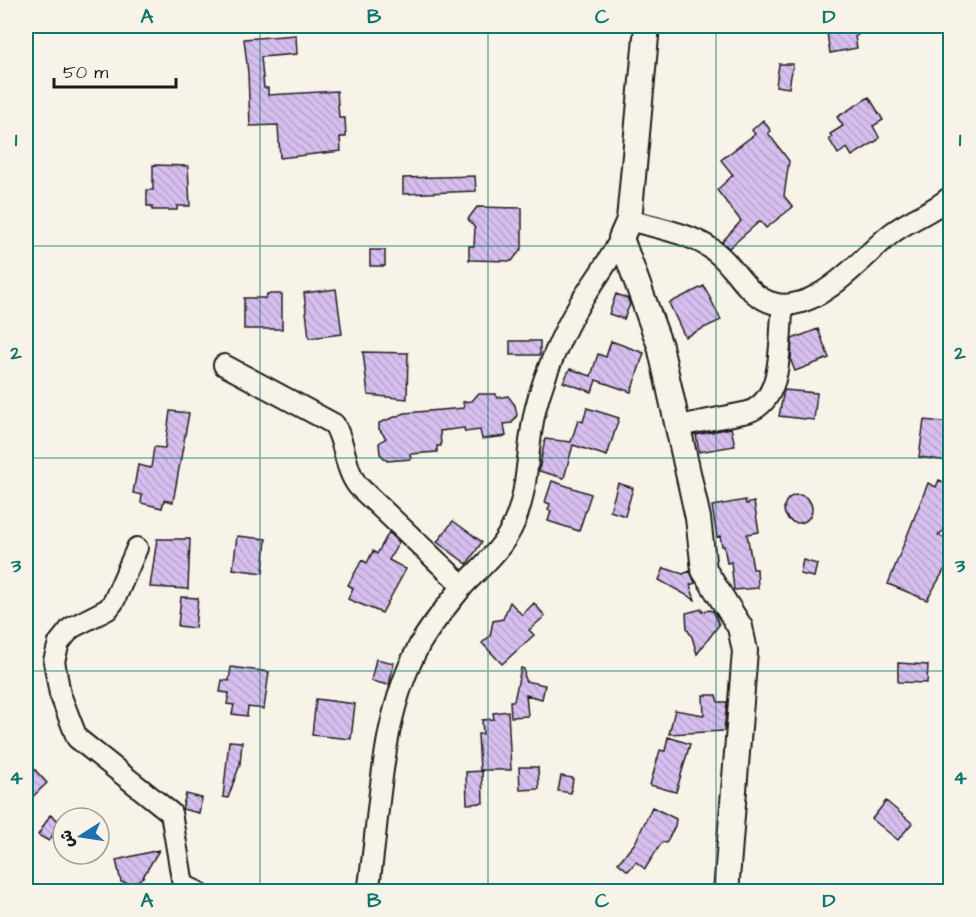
<svg xmlns="http://www.w3.org/2000/svg" width="976" height="917" viewBox="0 0 976 917" font-family="'Architects Daughter','Playpen Sans Arabic',sans-serif">
<style>
.building{fill:url(#building-back-hatch);stroke:#1c1c1c;stroke-width:1.5}
.lines{fill:none;stroke-linecap:round;stroke-linejoin:round}
.minor-casing{stroke:#1c1c1c;stroke-width:24}
.tertiary-casing{stroke:#1c1c1c;stroke-width:28}
.minor{stroke:#f7f3e8;stroke-width:20}
.tertiary{stroke:#f7f3e8;stroke-width:24}
.grid{fill:none;stroke:#0f766e;stroke-width:1.5;stroke-opacity:0.55}
.neatline{fill:none;stroke:#0f766e;stroke-width:2}
.grid-label{font-size:20px;text-anchor:middle;font-weight:bold;fill:#0f766e}
</style>
<defs>
<pattern id="building-back-hatch" width="6" height="6" patternUnits="userSpaceOnUse" patternTransform="scale(1.5)"><rect width="6" height="6" fill="#d7beee"/><path d="M-1 5l2 2M0 0l6 6M5-1l2 2" fill="none" stroke="#b8a3cc"/></pattern>
</defs>
<rect width="100%" height="100%" fill="#f7f3e8"/>
<filter id="ink" filterUnits="userSpaceOnUse"><feTurbulence type="fractalNoise" baseFrequency=".0167" numOctaves="2"/><feDisplacementMap in="SourceGraphic" scale="12" xChannelSelector="R" yChannelSelector="G"/><feConvolveMatrix kernelMatrix="1 2 1 2 8 2 1 2 1" color-interpolation-filters="sRGB"/></filter>
<g filter="url(#ink)">
<!-- building -->
<path class="building" d="M 826,26 L 870,26 L 855,37 L 857,48 L 830,53 Z
M 296,35 L 297,54 L 261,57 L 264,88 L 268,88 L 268,95 L 337,91 L 339,118 L 345,118 L 346,137 L 340,137 L 341,151 L 280,158 L 278,125 L 250,126 L 248,73 L 244,39 Z
M 779,64 L 793,64 L 789,88 L 776,86 Z
M 869,97 L 883,120 L 873,126 L 879,137 L 878,140 L 852,156 L 847,148 L 838,154 L 829,139 L 832,137 L 830,134 L 843,126 L 837,117 Z
M 763,120 L 771,131 L 768,133 L 789,161 L 784,196 L 793,207 L 766,228 L 760,221 L 729,248 L 722,242 L 741,221 L 717,190 L 733,175 L 721,160 L 755,134 L 752,130 Z
M 153,165 L 188,166 L 190,206 L 177,206 L 177,210 L 152,210 L 152,206 L 147,206 L 147,190 L 153,190 Z
M 475,176 L 476,191 L 403,194 L 403,178 Z
M 477,207 L 522,208 L 522,248 L 512,261 L 469,260 L 469,246 L 474,246 L 475,228 L 468,219 Z
M 370,250 L 385,250 L 385,266 L 370,266 Z
M 704,286 L 721,320 L 685,337 L 669,303 Z
M 336,289 L 342,334 L 309,338 L 304,293 Z
M 267,294 L 282,294 L 282,329 L 244,329 L 244,298 L 266,298 Z
M 616,294 L 627,298 L 630,304 L 624,319 L 609,314 Z
M 818,329 L 829,358 L 795,371 L 791,361 L 792,339 Z
M 510,341 L 540,341 L 540,355 L 510,355 Z
M 611,341 L 644,353 L 631,392 L 596,380 L 592,392 L 563,382 L 570,369 L 591,376 L 598,354 L 606,357 Z
M 363,352 L 408,353 L 407,399 L 368,395 Z
M 784,390 L 817,393 L 814,420 L 779,416 Z
M 478,394 L 496,394 L 497,398 L 508,396 L 515,405 L 517,415 L 512,423 L 504,424 L 506,436 L 482,439 L 480,430 L 465,432 L 464,428 L 440,431 L 441,446 L 437,446 L 437,452 L 410,454 L 411,459 L 387,461 L 380,454 L 379,443 L 386,438 L 379,429 L 379,423 L 405,413 L 464,408 L 463,402 L 472,401 Z
M 587,408 L 619,418 L 607,456 L 573,445 L 564,478 L 539,471 L 545,439 L 571,442 L 578,420 L 583,422 Z
M 170,411 L 189,413 L 173,502 L 164,500 L 162,508 L 141,503 L 142,495 L 133,493 L 138,465 L 151,468 L 154,447 L 165,448 Z
M 924,420 L 951,423 L 948,461 L 919,457 Z
M 731,428 L 735,446 L 699,452 L 696,435 Z
M 939,480 L 951,485 L 951,525 L 938,535 L 951,542 L 951,558 L 927,600 L 888,584 L 928,483 L 936,487 Z
M 552,481 L 591,494 L 579,531 L 548,521 L 551,511 L 548,510 L 550,504 L 545,502 Z
M 618,483 L 633,488 L 625,516 L 610,511 Z
M784 509a14 14 0 1 1 28 0a14 14 0 1 1-28 0Z
M 745,500 L 746,504 L 754,502 L 759,532 L 747,534 L 753,569 L 757,569 L 758,588 L 734,590 L 731,562 L 727,563 L 724,546 L 722,546 L 720,536 L 717,537 L 712,506 Z
M 453,521 L 482,542 L 467,564 L 437,542 Z
M 389,532 L 399,542 L 389,560 L 406,569 L 382,613 L 348,599 L 353,588 L 348,585 L 362,560 L 367,563 L 373,551 L 377,554 Z
M 237,536 L 266,539 L 263,573 L 233,569 Z
M 157,539 L 190,539 L 188,589 L 150,587 Z
M 803,560 L 817,564 L 814,577 L 800,574 Z
M 664,568 L 683,574 L 690,571 L 695,583 L 690,585 L 695,600 L 659,580 Z
M 181,597 L 198,598 L 195,628 L 178,626 Z
M 510,602 L 522,615 L 534,603 L 545,616 L 529,630 L 534,635 L 502,664 L 482,643 L 490,636 L 493,621 L 503,619 Z
M 702,609 L 702,612 L 710,610 L 714,612 L 719,625 L 697,654 L 692,637 L 687,629 L 686,613 Z
M 376,659 L 394,663 L 389,685 L 371,681 Z
M 898,663 L 928,665 L 927,683 L 898,682 Z
M 231,667 L 269,672 L 264,709 L 248,707 L 247,716 L 232,714 L 234,705 L 227,704 L 229,693 L 220,692 L 222,680 L 229,681 Z
M 521,668 L 524,669 L 525,681 L 545,685 L 542,699 L 526,695 L 528,716 L 511,717 L 510,701 L 514,701 Z
M 703,695 L 716,695 L 718,702 L 727,702 L 724,731 L 669,734 L 675,710 L 704,715 Z
M 316,699 L 355,704 L 351,739 L 312,735 Z
M 508,711 L 511,770 L 480,770 L 478,734 L 483,734 L 482,720 L 494,719 L 493,713 Z
M 668,737 L 690,744 L 676,792 L 650,785 L 660,750 L 665,751 Z
M 229,741 L 242,742 L 240,764 L 228,798 L 223,797 Z
M 26,760 L 47,783 L 26,803 Z
M 519,767 L 538,767 L 539,789 L 520,790 Z
M 482,771 L 483,803 L 467,804 L 466,772 Z
M 561,776 L 573,778 L 571,793 L 558,791 Z
M 186,794 L 202,798 L 199,813 L 182,809 Z
M 886,801 L 912,823 L 898,840 L 872,819 Z
M 652,807 L 676,819 L 675,826 L 666,843 L 662,842 L 645,869 L 636,862 L 628,871 L 618,863 L 635,843 Z
M 50,815 L 61,822 L 49,841 L 38,835 Z
M 159,850 L 143,877 L 133,884 L 121,882 L 116,860 Z"/>
<g class="lines">
<defs>
<path id="minor" d="M 629,220 C 657,228 696,234 718,254 C 734,267 744,289 763,299 C 809,325 861,257 892,233 C 910,219 933,212 950,197
M 224,365 L 334,424 C 346,444 344,468 358,486 L 463,586
M 679,426 L 748,412 C 786,399 778,338 783,305
M 137,548 L 114,601 L 108,609 L 71,628 L 59,643 L 54,661 L 60,694 L 77,738 L 171,813 L 183,885 L 198,892
M 368,892 C 381,810 379,718 420,644 C 431,625 449,603 463,586 C 482,566 503,549 514,523 C 530,487 526,445 536,407 C 544,375 563,331 580,303 C 594,281 609,262 621,238"/>
<path id="tertiary" d="M 647,26 L 629,220 L 621,238 L 660,346 L 698,518 L 704,570 L 740,627 L 745,651 L 726,892"/>
</defs>
<!-- minor casing -->
<use href="#minor" class="minor-casing"/>
<!-- tertiary casing -->
<use href="#tertiary" class="tertiary-casing"/>
<!-- minor -->
<use href="#minor" class="minor"/>
<!-- tertiary -->
<use href="#tertiary" class="tertiary"/>
</g>
</g>
<!-- grid -->
<path class="grid" d="M 260,26 L 260,892M 488,26 L 488,892M 716,26 L 716,892M 26,246 L 950,246M 26,458 L 950,458M 26,671 L 950,671"/>
<!-- margin -->
<rect width="976" height="917" fill="none" stroke="#f7f3e8" stroke-width="66"/>
<!-- north arrow -->
<g transform="translate(81 836) rotate(258)"><circle r="28" fill="#f7f3e8" stroke="#9f9d96" stroke-width="1.5"/>
<path d="M0-4.5L10 22L0 15L-10 22Z" fill="#1f6fb2"/>
<text y="-9" font-size="16" font-weight="bold" text-anchor="middle" fill="#1c1c1c">ش</text>
</g>
<!-- scale -->
<path d="M54 78v9h122v-9" fill="none" stroke="#1c1c1c" stroke-width="3"/>
<text x="63" y="78" font-size="18" fill="#1c1c1c" stroke="#f7f3e8" stroke-width="4.5" paint-order="stroke">50 m</text>
<rect x="33" y="33" width="910" height="851" class="neatline"/>
<g class="grid-label">
<text x="147" y="23">A</text>
<text x="374" y="23">B</text>
<text x="602" y="23">C</text>
<text x="829" y="23">D</text>
<text x="16" y="146">1</text>
<text x="960" y="146">1</text>
<text x="16" y="359">2</text>
<text x="960" y="359">2</text>
<text x="16" y="572">3</text>
<text x="960" y="572">3</text>
<text x="16" y="784">4</text>
<text x="960" y="784">4</text>
<text x="147" y="907">A</text>
<text x="374" y="907">B</text>
<text x="602" y="907">C</text>
<text x="829" y="907">D</text>
</g>
</svg>
